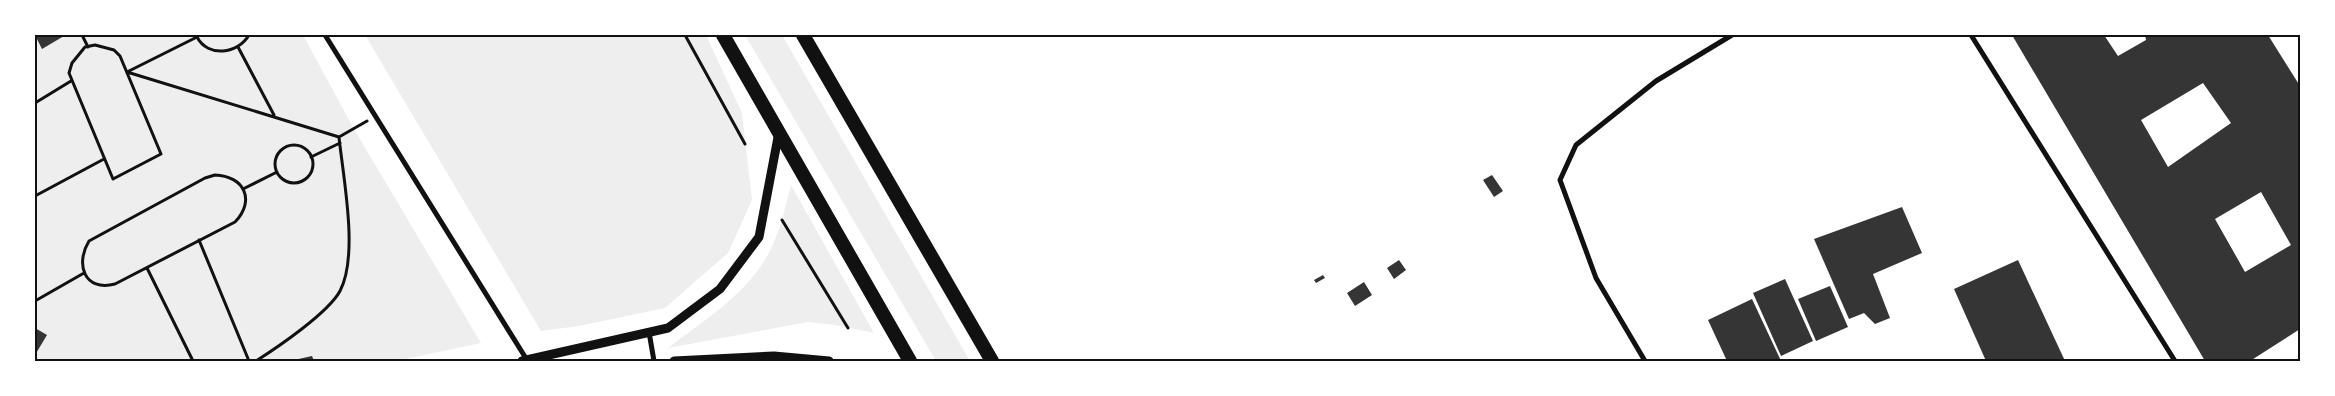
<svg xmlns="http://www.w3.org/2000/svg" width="2335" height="396" viewBox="0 0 2335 396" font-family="'Playfair Display',serif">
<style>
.green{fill:#eee}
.building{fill:#353535;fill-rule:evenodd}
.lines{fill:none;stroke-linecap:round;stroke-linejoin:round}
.path{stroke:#111;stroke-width:3}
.minor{stroke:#111;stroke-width:5}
.tertiary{stroke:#111;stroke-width:9}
.trunk{stroke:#111;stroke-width:14}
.neatline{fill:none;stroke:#111;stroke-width:2}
</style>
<rect width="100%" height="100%" fill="#fff"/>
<!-- green -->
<path class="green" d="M 35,35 L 303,35 L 354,129 L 481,343 L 397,361 L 35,361 Z
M 365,35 L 706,35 L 742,113 L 752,200 L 728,253 L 665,308 L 579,326 L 541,331 Z
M 745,35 L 782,35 L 970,361 L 936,361 Z
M 791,185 L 874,333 L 835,325 L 808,322 L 668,348 C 703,321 743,297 766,258 C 779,236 785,209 791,185 Z"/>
<!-- building -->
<path class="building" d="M 35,35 L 63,35 L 64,36 L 42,49 Z
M 2012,35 L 2104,35 L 2118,56 L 2146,40 L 2145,35 L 2268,35 L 2300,86 L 2300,329 L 2250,361 L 2205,361 ZM 2203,83 L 2231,123 L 2168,167 L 2141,120 ZM 2261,192 L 2291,245 L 2245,272 L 2215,219 Z
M 1492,175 L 1503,191 L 1494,197 L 1483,180 Z
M 1902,207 L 1922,253 L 1873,274 L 1890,318 L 1875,324 L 1864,313 L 1849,319 L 1814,239 Z
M 1399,260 L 1406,270 L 1394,279 L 1387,268 Z
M 2018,260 L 2065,361 L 1986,361 L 1954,289 Z
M 1323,275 L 1325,278 L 1316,283 L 1314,280 Z
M 1785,279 L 1813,341 L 1781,356 L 1753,293 Z
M 1364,282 L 1372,295 L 1355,306 L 1347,293 Z
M 1830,286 L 1848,327 L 1816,341 L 1798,299 Z
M 1752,299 L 1781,361 L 1727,361 L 1708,320 Z
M 35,328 L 47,335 L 35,355 Z
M 312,356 L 314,361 L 294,361 L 294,360 Z"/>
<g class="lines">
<!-- path -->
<path class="path" d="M 82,35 L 88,47
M 685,35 L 745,144
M 197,37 C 208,58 238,54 249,35
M 95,45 L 114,50 L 120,56 L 161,154 L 113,179 L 69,73 L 72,63 L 85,47 Z
M 238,47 L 274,115
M 127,72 L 339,137 L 367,121
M 127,72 L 197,37
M 35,103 L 71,81
M275 164a19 19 0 1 1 38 0a19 19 0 1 1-38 0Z
M 311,157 L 340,143
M 215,175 C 244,176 256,200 235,222 L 115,284 C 84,292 75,264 89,241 L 205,178 Z
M 243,189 L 277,172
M 35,196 L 104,159
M 782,220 L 848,328
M 199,240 L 249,361
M 147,268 L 193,361
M 35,301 L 84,273
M 256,361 C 278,347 328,313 340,291 C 359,255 343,177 339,137"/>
<!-- minor -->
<path class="minor" d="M 325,35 L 527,360
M 1971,35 L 2175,361
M 649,332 L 654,361
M 1645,361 L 1596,278 L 1560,180 L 1576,145 L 1656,81 L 1732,35"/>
<!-- tertiary -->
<path class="tertiary" d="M 522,361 L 668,328 L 720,289 L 759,237 L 779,132
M 674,361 L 774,356 L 829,361"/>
<!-- trunk -->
<path class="trunk" d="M 723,35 L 910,361
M 803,35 L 992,361"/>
</g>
<!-- border -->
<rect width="2335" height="396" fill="none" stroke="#ffffff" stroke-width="72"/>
<rect x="36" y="36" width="2263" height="324" class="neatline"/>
</svg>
